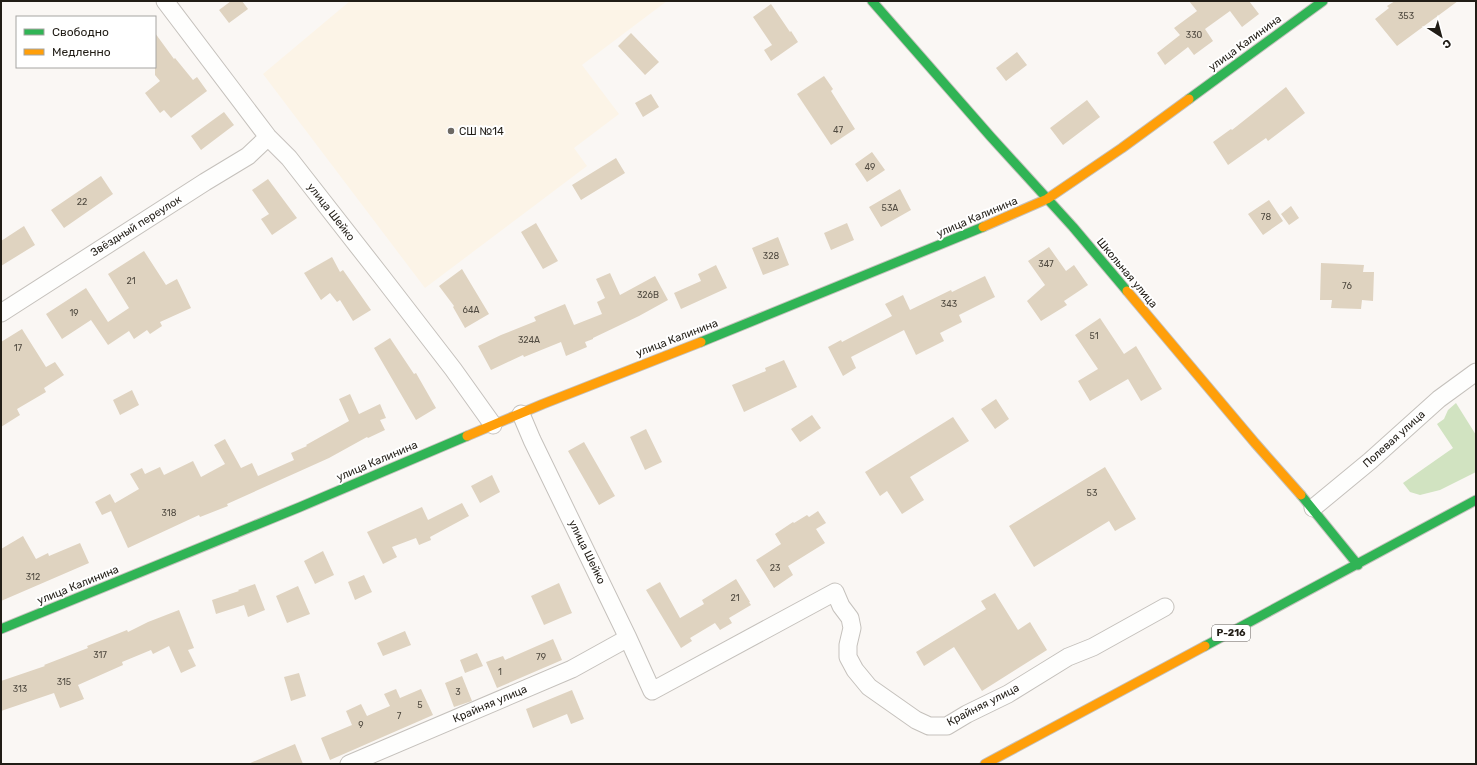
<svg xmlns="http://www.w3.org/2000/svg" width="1477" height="765" viewBox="0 0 1477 765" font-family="Rubik,sans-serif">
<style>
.built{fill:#fcf4e7}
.green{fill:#d1e3c1}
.building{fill:#dfd3c0}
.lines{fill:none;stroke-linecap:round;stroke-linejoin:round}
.street-casing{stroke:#c5c1bc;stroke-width:19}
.fast-casing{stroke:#c5c1bc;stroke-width:11}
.slow-casing{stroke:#c5c1bc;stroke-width:11}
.street{stroke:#fefefd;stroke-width:17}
.fast{stroke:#30b455;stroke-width:9}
.slow{stroke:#ff9f0a;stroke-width:9}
.poi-dot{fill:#6d6964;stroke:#fff;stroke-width:1.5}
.labels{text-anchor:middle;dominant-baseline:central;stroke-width:4;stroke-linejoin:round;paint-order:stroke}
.number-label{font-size:9px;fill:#504a40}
.shield{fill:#fff;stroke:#64615c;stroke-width:1}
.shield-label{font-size:10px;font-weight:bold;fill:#211d16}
.street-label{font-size:11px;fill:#211d16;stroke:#fff}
.poi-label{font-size:11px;fill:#211d16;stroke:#fff;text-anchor:start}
</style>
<rect width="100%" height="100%" fill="#faf7f4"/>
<!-- built -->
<path class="built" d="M 350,1 L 667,1 L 582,65 L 619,114 L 574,148 L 587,166 L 425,288 L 263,74 Z"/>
<!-- green -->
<path class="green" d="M 1456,403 L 1476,435 L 1476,472 L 1440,490 L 1420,495 L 1410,492 L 1403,483 L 1453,448 L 1437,424 L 1444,419 L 1448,410 Z"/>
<!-- building -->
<path class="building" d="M 231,1 L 242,1 L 248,9 L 229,23 L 219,10 Z
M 1189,1 L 1249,1 L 1259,14 L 1242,27 L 1230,11 L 1205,29 L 1213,41 L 1194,55 L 1188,47 L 1165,65 L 1157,53 L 1180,35 L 1174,28 L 1197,11 Z
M 1395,1 L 1458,1 L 1397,46 L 1375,19 L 1389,8 L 1387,6 Z
M 771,4 L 790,32 L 791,31 L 798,42 L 771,61 L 764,50 L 772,45 L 753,17 Z
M 155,33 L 174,59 L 175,58 L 193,80 L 197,77 L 207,91 L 171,118 L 164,110 L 160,113 L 145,93 L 160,81 L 155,75 Z
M 631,33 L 659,62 L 645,75 L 618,46 Z
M 1017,52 L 1027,65 L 1006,81 L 996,68 Z
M 824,76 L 833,89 L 831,91 L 855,129 L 831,145 L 797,94 Z
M 1286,87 L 1305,113 L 1268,141 L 1266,138 L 1228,165 L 1213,142 L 1231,129 L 1232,130 Z
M 651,94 L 659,107 L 643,117 L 635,103 Z
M 1087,100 L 1100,117 L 1063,145 L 1050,128 Z
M 224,112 L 234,125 L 201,150 L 191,136 Z
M 872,152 L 885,170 L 867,182 L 855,164 Z
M 616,158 L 625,173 L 581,200 L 572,185 Z
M 101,176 L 113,194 L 64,228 L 51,210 Z
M 268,179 L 297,218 L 272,235 L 261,219 L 269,214 L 252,190 Z
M 900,189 L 911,210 L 881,227 L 869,207 Z
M 1269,200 L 1283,221 L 1263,235 L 1248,214 Z
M 1291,206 L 1299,218 L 1289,225 L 1281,214 Z
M 536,223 L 558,261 L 543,269 L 521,232 Z
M 847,223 L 854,240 L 831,250 L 824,233 Z
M 24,226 L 35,245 L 1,266 L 1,241 Z
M 778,237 L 789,265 L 763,275 L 752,248 Z
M 1049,247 L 1066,271 L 1074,265 L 1088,285 L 1064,301 L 1067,305 L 1041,321 L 1027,301 L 1045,285 L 1028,261 Z
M 144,251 L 166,285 L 177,279 L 191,308 L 160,322 L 162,326 L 150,334 L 147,330 L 134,339 L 129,331 L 108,345 L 91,320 L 62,339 L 46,314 L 86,288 L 108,322 L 129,308 L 108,274 Z
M 332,257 L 340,272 L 343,270 L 371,310 L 353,321 L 340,300 L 337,302 L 330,293 L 321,300 L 304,273 Z
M 1321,263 L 1364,265 L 1363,272 L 1374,272 L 1373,301 L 1362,300 L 1361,309 L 1331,308 L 1332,300 L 1320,300 Z
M 716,265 L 727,288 L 681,309 L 674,293 L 701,281 L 698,274 Z
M 462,269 L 489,314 L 465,328 L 453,307 L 454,306 L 439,286 Z
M 610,273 L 620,295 L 655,276 L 668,300 L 639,316 L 593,338 L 593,339 L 585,342 L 587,347 L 566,356 L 561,342 L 524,357 L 523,355 L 491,370 L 478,346 L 501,335 L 536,321 L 534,317 L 565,304 L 574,325 L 602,314 L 597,302 L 605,298 L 596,279 Z
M 985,276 L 995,297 L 959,315 L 962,322 L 940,333 L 944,341 L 916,355 L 904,330 L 851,357 L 856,368 L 843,376 L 828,347 L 841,340 L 842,342 L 892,316 L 885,304 L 903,295 L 910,310 L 951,290 L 952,292 Z
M 1100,318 L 1124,354 L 1136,346 L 1162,389 L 1141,401 L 1128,379 L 1090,401 L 1078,381 L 1098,369 L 1075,335 Z
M 22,329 L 46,367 L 55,362 L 64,375 L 44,388 L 46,392 L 17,409 L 20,415 L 1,427 L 1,342 Z
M 390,338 L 414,374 L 416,373 L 436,408 L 416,420 L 374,348 Z
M 784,360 L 797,387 L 744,412 L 732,385 L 766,371 L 765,368 Z
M 132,390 L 139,405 L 120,415 L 113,400 Z
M 350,394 L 359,414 L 380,404 L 386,418 L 380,420 L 385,430 L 368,438 L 367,437 L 329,458 L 227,504 L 228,506 L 200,517 L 199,515 L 128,548 L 111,511 L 102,515 L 95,502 L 110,494 L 115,503 L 139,489 L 130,474 L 142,468 L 145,474 L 160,467 L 164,475 L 193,461 L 201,477 L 225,464 L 214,445 L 225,439 L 241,468 L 252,463 L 258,476 L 294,460 L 291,453 L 307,446 L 306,445 L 349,421 L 339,399 Z
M 996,399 L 1009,419 L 995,429 L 981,409 Z
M 812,415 L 821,428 L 800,442 L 791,429 Z
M 953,417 L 969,441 L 910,477 L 924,500 L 902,514 L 887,491 L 880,496 L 865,472 Z
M 646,429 L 662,462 L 645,470 L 630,437 Z
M 584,442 L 615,496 L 599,505 L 568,451 Z
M 1105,467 L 1136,519 L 1115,531 L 1109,521 L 1034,567 L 1009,526 Z
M 492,475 L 500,492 L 480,503 L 471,486 Z
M 462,503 L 469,516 L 430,537 L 431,540 L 419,545 L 416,538 L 392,547 L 397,557 L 383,564 L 367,532 L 422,507 L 428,520 Z
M 818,511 L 826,523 L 816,529 L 825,543 L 788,566 L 793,575 L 774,588 L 756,560 L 781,544 L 775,534 L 793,522 L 794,523 L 807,515 L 809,517 Z
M 23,536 L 36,559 L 48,553 L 49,556 L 80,543 L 89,563 L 1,601 L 1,549 Z
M 323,551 L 334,575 L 315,584 L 304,561 Z
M 364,575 L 372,592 L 355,600 L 348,582 Z
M 736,579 L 750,602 L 749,602 L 751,605 L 729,618 L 732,623 L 720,630 L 715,623 L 690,638 L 692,641 L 681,648 L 646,590 L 660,582 L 680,618 L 704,604 L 702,600 Z
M 559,583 L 572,613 L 544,625 L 531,596 Z
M 255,584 L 265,610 L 248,617 L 244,605 L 216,614 L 212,600 L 239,591 L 238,590 Z
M 298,586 L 310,614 L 287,623 L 276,596 Z
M 995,593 L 1018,630 L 1030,622 L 1047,650 L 982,691 L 954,647 L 924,666 L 916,652 L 986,609 L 981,601 Z
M 179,610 L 194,648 L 188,650 L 196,666 L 181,673 L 169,646 L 153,654 L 151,650 L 122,662 L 123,665 L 78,685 L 84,699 L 60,708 L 54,693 L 1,711 L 1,681 L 45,666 L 44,665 L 88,648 L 87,646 L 127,630 L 128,632 L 148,622 Z
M 405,631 L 411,645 L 383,656 L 377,643 Z
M 553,639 L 562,660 L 497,688 L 486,662 L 503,656 L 505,660 Z
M 477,653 L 483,666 L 465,673 L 460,660 Z
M 299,673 L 306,696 L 291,701 L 284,677 Z
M 462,676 L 472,701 L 454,707 L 445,683 Z
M 396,689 L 400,698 L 421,689 L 433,715 L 330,760 L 321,738 L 352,725 L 346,711 L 361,704 L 367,716 L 390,706 L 384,694 Z
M 572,690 L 584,719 L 571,724 L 567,714 L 533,728 L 526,709 Z
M 295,744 L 303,764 L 248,764 Z"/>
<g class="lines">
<defs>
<path id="street" d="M 165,1 L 268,137 L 289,158 L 382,277 L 453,369 L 493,425
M 1,313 L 205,182 L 248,156 L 268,137
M 521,414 L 532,440 L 628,638 L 652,691 L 835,592 L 841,606 L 850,618 L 852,628 L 848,645 L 848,657 L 855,670 L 869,687 L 916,720 L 929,726 L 947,726 L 967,714 L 1008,694 L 1068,657 L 1093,647 L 1165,607
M 1313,508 L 1370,461 L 1439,399 L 1476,372
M 349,764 L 572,669 L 628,638"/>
<path id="fast" d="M 872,1 L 991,137 L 1073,227 L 1127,291
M 1189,99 L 1323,1
M 701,342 L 983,227
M 1301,495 L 1358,565
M 1,629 L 300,507 L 467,436
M 1205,646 L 1476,500"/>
<path id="slow" d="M 983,227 L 1047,199 L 1122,148 L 1189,99
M 1127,291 L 1255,443 L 1301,495
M 467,436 L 543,404 L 701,342
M 985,764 L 1205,646"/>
</defs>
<!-- street casing -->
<use href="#street" class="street-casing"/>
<!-- fast casing -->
<use href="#fast" class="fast-casing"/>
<!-- slow casing -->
<use href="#slow" class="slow-casing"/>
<!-- street -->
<use href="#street" class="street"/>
<!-- fast -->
<use href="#fast" class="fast"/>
<!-- slow -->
<use href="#slow" class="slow"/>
</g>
<!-- markers -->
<circle class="poi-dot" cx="451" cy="131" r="4"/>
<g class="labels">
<!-- number labels -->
<g class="number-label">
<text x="1406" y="16">353</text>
<text x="1194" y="35">330</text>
<text x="838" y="130">47</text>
<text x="870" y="167">49</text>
<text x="82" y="202">22</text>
<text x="890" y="208">53А</text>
<text x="1266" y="217">78</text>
<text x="771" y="256">328</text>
<text x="1046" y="264">347</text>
<text x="131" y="281">21</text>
<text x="1347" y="286">76</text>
<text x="648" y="295">326В</text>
<text x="949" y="304">343</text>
<text x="471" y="310">64А</text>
<text x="74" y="313">19</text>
<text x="1094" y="336">51</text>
<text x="529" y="340">324А</text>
<text x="18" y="348">17</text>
<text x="1092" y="493">53</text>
<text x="169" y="513">318</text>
<text x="775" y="568">23</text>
<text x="33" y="577">312</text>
<text x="735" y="598">21</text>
<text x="100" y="655">317</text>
<text x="541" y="657">79</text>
<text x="500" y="672">1</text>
<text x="64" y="682">315</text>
<text x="20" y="689">313</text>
<text x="458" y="692">3</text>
<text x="420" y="705">5</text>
<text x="399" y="716">7</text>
<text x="361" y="725">9</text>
</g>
<!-- shield labels -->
<rect class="shield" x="1212" y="625" width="38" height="16" rx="3"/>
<g class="shield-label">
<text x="1231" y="633">Р-216</text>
</g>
<!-- street labels -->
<g class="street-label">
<text transform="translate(1245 43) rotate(-36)">улица Калинина</text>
<text transform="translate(331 212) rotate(52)">улица Шейко</text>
<text transform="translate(977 217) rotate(-23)">улица Калинина</text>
<text transform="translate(136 226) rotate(-32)">Звёздный переулок</text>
<text transform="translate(1127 273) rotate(50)">Школьная улица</text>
<text transform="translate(677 338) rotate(-21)">улица Калинина</text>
<text transform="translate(1394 439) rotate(-42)">Полевая улица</text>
<text transform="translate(377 461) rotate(-23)">улица Калинина</text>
<text transform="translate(587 552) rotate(64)">улица Шейко</text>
<text transform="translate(78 585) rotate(-22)">улица Калинина</text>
<text transform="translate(490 704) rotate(-23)">Крайняя улица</text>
<text transform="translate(983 705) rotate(-27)">Крайняя улица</text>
</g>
<!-- poi labels -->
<g class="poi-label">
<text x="459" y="131">СШ №14</text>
</g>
</g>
<!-- border -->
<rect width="1477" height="765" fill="none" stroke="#211d16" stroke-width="4"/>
<!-- legend -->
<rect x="16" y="16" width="140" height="52" fill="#ffffff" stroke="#a6a5a2"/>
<rect x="24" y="29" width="20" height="6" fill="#30b455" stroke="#a6a5a2"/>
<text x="52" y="36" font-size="12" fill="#211d16">Свободно</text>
<rect x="24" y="49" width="20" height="6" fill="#ff9f0a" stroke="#a6a5a2"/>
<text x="52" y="56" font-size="12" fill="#211d16">Медленно</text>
<!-- north arrow -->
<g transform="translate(1441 36) rotate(144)" stroke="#ffffff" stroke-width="3" paint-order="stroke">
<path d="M0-3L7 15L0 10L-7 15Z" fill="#211d16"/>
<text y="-6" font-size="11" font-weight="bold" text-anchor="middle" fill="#211d16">С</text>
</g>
</svg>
